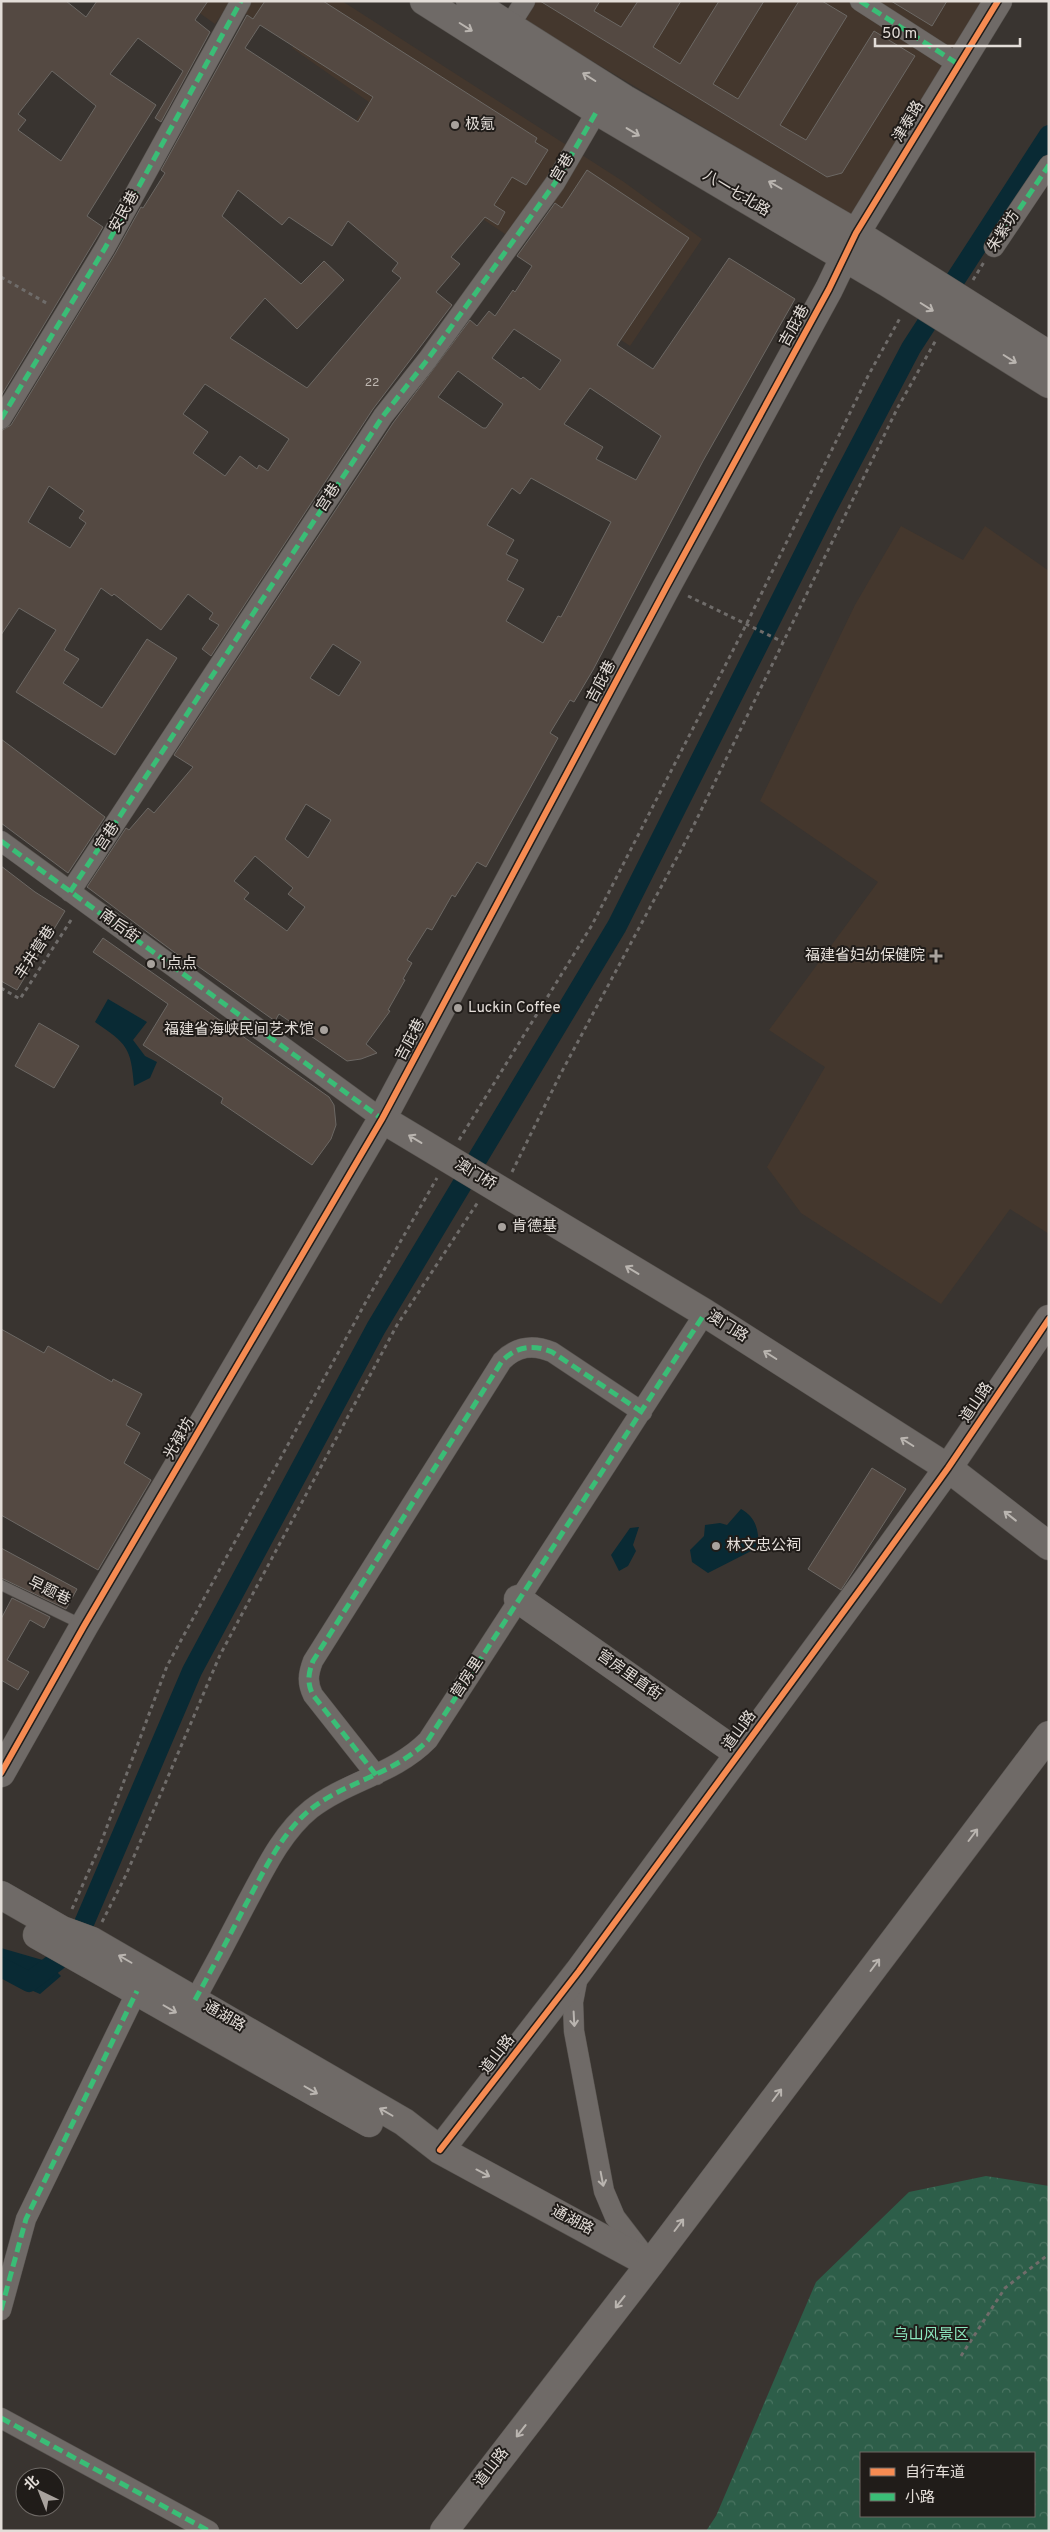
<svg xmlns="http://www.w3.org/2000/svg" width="1050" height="2532" viewBox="0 0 1050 2532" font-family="Overpass,'Noto Sans SC',sans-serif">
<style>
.built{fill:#44372d}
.park{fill:url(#park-crowns);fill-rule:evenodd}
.water{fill:#092a34}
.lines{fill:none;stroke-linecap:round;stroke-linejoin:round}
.canal{stroke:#092a34;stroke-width:20}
.building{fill:#544942;stroke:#6c6864;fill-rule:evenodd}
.lane-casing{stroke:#57534f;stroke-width:11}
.street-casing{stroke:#57534f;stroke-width:21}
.secondary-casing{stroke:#57534f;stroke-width:29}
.path{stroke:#6f6c6a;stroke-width:3;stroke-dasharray:4 4;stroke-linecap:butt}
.lane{stroke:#6f6a67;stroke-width:10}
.street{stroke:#6f6a67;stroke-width:20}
.secondary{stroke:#6f6a67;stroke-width:28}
.quiet{stroke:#3abd76;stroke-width:5;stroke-dasharray:10 5;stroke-linecap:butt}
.cycleway-casing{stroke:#201c19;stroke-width:9}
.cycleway{stroke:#f68b52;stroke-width:6}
.oneway{stroke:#bab5b0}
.poi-dot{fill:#a8a29d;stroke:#201c19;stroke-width:2}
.labels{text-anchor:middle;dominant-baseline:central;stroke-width:4;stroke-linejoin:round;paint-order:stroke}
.number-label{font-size:12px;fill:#bfb8b2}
.street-label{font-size:15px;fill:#e3ddd8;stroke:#201c19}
.poi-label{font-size:15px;fill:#e3ddd8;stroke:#201c19;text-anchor:start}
.park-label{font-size:15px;fill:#8ce7bf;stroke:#201c19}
</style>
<defs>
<pattern id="park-crowns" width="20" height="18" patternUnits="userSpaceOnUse" patternTransform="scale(1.25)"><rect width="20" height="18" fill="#2d5e49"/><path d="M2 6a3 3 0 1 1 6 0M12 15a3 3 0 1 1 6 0" fill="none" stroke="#4b7562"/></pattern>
</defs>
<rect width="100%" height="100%" fill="#393430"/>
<!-- built -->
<path class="built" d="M 183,1 L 342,1 L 624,182 L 702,239 L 630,346 L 579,312 L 582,222 L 549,199 L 520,244 L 349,130 L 369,102 L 292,48 L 295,43 L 229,4 L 215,24 Z
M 536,1 L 986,1 L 851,215 L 525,21 Z
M 901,526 L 963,560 L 985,526 L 1049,571 L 1049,1234 L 1010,1209 L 941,1304 L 801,1213 L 767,1167 L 825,1067 L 769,1030 L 878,882 L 760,801 L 855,605 Z"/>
<!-- park -->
<path class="park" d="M 986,2176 L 1049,2186 L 1049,2531 L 706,2531 L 716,2516 L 816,2282 L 909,2192 ZM 861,2453 L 1034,2453 L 1034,2516 L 861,2516 Z"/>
<!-- water -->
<path class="water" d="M 108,999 L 147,1022 L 133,1040 L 145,1056 L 157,1062 L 150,1078 L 134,1086 C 131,1047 127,1044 95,1022 Z
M 741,1509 C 757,1518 758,1530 759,1547 L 708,1573 L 692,1562 L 690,1550 L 704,1536 L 705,1525 L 720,1523 L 727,1525 Z
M 639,1527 L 633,1545 L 636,1551 L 628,1566 L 619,1571 L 611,1555 L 630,1528 Z
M 1,1948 L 46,1961 L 61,1976 L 40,1994 L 1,1977 Z"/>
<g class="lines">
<!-- canal -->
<path class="canal" d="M 1,1967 L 29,1982 L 57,1961 L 79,1935 L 192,1671 L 376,1328 L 617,926 L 826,510 L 911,348 L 1049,135"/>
</g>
<!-- building -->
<path class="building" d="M 1,1 L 66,1 L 86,17 L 97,1 L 208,1 L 195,20 L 210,32 L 161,122 L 155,118 L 183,71 L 138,38 L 110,74 L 156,105 L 87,216 L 103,227 L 1,396 ZM 52,71 L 96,106 L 61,161 L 18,130 L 26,120 L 18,114 Z
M 265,1 L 323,1 L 537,138 L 535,142 L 548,150 L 526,185 L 512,177 L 494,205 L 505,212 L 498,225 L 485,217 L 451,257 L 460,264 L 436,292 L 452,305 L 373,409 L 211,656 L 202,649 L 219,625 L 209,619 L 213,613 L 188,594 L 161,630 L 114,594 L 112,596 L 101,588 L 64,650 L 79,659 L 63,683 L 102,708 L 147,639 L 177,658 L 115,755 L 16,692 L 56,630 L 19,608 L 1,635 L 1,431 L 11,425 L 115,254 L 141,207 L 143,208 L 165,173 L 161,170 L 247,15 L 253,19 ZM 260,25 L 373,97 L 358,122 L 245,48 ZM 238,190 L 282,225 L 289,217 L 332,246 L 348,221 L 398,263 L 392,271 L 401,278 L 307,388 L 230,338 L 265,298 L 297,329 L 344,280 L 324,261 L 301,284 L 222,216 ZM 205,384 L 289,439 L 268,471 L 259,465 L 257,469 L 240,456 L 225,476 L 193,453 L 208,432 L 183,414 ZM 49,486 L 84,511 L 79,518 L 86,523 L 70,548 L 28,522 Z
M 540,1 L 600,1 L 594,11 L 621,27 L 638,1 L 681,1 L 653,47 L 680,64 L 719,1 L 764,1 L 713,84 L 738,99 L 799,1 L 822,1 L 847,16 L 780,125 L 806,140 L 874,31 L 915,56 L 842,173 L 827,177 Z
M 891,1 L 947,1 L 932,26 Z
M 587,170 L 689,238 L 617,345 L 653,369 L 729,258 L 795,299 L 703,461 L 593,670 L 574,702 L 570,700 L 550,733 L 558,738 L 486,867 L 477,862 L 455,897 L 452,895 L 432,930 L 427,928 L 407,960 L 412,963 L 403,979 L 405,980 L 388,1010 L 390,1011 L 366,1044 L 377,1053 L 361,1059 L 347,1061 L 279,1014 L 275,1021 L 192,962 L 190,964 L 87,887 L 126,828 L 129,830 L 148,808 L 154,813 L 193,767 L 174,755 L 393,423 L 470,320 L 477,326 L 489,311 L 495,316 L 513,290 L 515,292 L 532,266 L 517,256 L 555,203 L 562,208 ZM 514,329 L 561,360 L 540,390 L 523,377 L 521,379 L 492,358 ZM 458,371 L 503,404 L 486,428 L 483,428 L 438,397 ZM 590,388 L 661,436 L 636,480 L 596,459 L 603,447 L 564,424 ZM 531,478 L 611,522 L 561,617 L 558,616 L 543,643 L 506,621 L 524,589 L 507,580 L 518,560 L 506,554 L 514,540 L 487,525 L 512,488 L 520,494 ZM 333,644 L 361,662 L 339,696 L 310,678 ZM 306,804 L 331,820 L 308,858 L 285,839 ZM 255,856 L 293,888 L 288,894 L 305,907 L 287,931 L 244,899 L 249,893 L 234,881 Z
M 1,739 L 105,817 L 68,873 L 1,823 Z
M 1,866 L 35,892 L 65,911 L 17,990 L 1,981 Z
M 103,938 L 329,1097 L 334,1105 L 336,1125 L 331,1139 L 312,1165 L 221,1103 L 223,1098 L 143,1045 L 168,1004 L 93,952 Z
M 39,1023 L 79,1046 L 54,1088 L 15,1066 Z
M 1,1329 L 44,1353 L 48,1346 L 112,1382 L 113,1379 L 142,1394 L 126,1425 L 140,1433 L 124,1463 L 151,1480 L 98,1570 L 1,1515 Z
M 872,1468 L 906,1489 L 841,1590 L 808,1569 Z
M 1,1548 L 77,1589 L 66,1609 L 1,1578 Z
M 12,1598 L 50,1617 L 44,1628 L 30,1620 L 7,1660 L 29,1672 L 18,1690 L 1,1680 L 1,1619 Z"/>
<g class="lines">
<defs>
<path id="lane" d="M 1,1585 L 83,1625"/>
<path id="street" d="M 860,1 L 958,64
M 509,26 L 525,1
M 994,247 L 1049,165
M 1,419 L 105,248 L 241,1
M 1,841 L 382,1119
M 70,892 L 383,416 L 428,359 L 555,183 L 597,111
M 376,1775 L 313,1695 C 307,1683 308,1674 313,1661 L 502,1361 C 517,1346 533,1344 552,1352 L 642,1412
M 578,1976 L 573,2002 L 574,2031 L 604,2191 L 615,2217 L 648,2260
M 195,2000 C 212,1969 229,1937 245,1906 C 263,1873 281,1833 311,1809 C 347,1781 395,1774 428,1740 L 705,1313
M 1,2310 L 26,2219 L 137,1991
M 1,2418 L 209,2531"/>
<path id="secondary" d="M 424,1 L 597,111 L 886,282 L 1049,384
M 470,1 L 625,99 L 856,233 L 1049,355
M 382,1119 L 705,1313 L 948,1468 L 1049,1546
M 518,1599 L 739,1754
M 1,1773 L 84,1626 L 382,1119 L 667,586 L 829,289 L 856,233 L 998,1
M 1,1895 L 62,1930 L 92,1941 L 404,2122 L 440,2150 L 650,2264
M 37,1935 L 369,2123
M 440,2150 L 579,1971 L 867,1580 L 948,1468 L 1049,1319
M 444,2531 L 650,2264 L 1049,1735"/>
</defs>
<!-- lane casing -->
<use href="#lane" class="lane-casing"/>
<!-- street casing -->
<use href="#street" class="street-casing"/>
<!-- secondary casing -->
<use href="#secondary" class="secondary-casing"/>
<!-- path -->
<path class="path" d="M 1,277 L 48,304
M 973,280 L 984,262
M 688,596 L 783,642
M 1,988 L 20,999 L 73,917
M 459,1140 L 592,925 L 746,625 L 868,376 L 900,318
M 512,1172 L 560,1075 L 689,835 L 898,407 L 936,340
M 72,1909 L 99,1848 L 167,1666 L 368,1298 L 437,1178
M 102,1922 L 126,1875 L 220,1655 L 397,1325 L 478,1202
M 961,2356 L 1005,2288 L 1049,2254"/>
<!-- lane -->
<use href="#lane" class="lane"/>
<!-- street -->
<use href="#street" class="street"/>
<!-- secondary -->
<use href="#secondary" class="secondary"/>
<!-- quiet -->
<path class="quiet" d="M 860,1 L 958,64
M 994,247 L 1049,165
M 1,419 L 105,248 L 241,1
M 1,841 L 382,1119
M 70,892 L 383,416 L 428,359 L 555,183 L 597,111
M 376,1775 L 313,1695 C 307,1683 308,1674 313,1661 L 502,1361 C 517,1346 533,1344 552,1352 L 642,1412
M 195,2000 C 212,1969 229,1937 245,1906 C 263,1873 281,1833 311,1809 C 347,1781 395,1774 428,1740 L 705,1313
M 1,2310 L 26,2219 L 137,1991
M 1,2418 L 209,2531"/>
<defs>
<path id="cycleway" d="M 1,1773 L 84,1626 L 382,1119 L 667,586 L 829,289 L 856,233 L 998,1
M 440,2150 L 579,1971 L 867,1580 L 948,1468 L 1049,1319"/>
</defs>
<!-- cycleway casing -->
<use href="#cycleway" class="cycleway-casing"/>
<!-- cycleway -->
<use href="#cycleway" class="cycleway"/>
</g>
<!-- one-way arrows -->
<defs><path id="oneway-shaft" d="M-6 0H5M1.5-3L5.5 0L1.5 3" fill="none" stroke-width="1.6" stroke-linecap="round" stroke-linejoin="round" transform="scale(1.25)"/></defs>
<g class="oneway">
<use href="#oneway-shaft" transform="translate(466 27) rotate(32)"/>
<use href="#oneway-shaft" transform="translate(589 77) rotate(-148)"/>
<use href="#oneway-shaft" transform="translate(633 132) rotate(31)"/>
<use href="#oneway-shaft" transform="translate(775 185) rotate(-150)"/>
<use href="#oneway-shaft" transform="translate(927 307) rotate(32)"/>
<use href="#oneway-shaft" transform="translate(1010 359) rotate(32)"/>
<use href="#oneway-shaft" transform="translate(415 1139) rotate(-149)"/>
<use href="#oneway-shaft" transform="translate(632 1270) rotate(-149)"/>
<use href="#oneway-shaft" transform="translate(770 1355) rotate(-148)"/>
<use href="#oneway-shaft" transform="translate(907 1442) rotate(-148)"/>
<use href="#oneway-shaft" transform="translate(1010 1516) rotate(-142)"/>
<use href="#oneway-shaft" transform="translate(973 1835) rotate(-53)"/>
<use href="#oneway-shaft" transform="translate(125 1959) rotate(-150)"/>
<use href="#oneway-shaft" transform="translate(875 1965) rotate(-53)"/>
<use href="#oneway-shaft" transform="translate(170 2009) rotate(30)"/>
<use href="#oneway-shaft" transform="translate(574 2019) rotate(87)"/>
<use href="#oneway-shaft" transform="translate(311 2090) rotate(30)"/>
<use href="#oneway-shaft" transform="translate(777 2095) rotate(-53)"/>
<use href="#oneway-shaft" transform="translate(386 2112) rotate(-150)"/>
<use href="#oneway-shaft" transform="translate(483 2173) rotate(28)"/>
<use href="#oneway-shaft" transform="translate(602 2179) rotate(79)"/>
<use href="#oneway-shaft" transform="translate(679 2225) rotate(-53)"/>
<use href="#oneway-shaft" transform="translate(620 2302) rotate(128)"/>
<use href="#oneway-shaft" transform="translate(521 2431) rotate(128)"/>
</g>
<!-- markers -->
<g class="poi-dot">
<circle cx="455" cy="125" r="5"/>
<path d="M933.5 948.5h5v5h5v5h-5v5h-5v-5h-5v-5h5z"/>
<circle cx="151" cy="964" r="5"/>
<circle cx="458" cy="1008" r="5"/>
<circle cx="324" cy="1030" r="5"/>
<circle cx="502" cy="1227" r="5"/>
<circle cx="716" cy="1546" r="5"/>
</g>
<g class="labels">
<!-- number labels -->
<g class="number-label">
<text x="372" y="383">22</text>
</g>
<!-- street labels -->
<g class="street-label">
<text transform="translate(909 122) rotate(-59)">津泰路</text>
<text transform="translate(563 168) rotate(-59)">宫巷</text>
<text transform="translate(736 194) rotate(31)">八一七北路</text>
<text transform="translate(125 212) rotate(-61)">安民巷</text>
<text transform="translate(1004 232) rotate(-57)">朱紫坊</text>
<text transform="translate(795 326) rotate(-61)">吉庇巷</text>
<text transform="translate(329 498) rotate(-57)">宫巷</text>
<text transform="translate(602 682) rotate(-62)">吉庇巷</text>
<text transform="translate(108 837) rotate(-57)">宫巷</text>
<text transform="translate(119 927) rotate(36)">南后街</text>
<text transform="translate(36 953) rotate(-57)">丰井营巷</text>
<text transform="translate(411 1040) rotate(-62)">吉庇巷</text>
<text transform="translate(475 1175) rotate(31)">澳门桥</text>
<text transform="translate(727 1327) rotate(32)">澳门路</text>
<text transform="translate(977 1403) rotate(-56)">道山路</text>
<text transform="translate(180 1439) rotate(-60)">光禄坊</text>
<text transform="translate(49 1592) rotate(26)">早题巷</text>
<text transform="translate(629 1676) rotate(35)">营房里直街</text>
<text transform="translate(468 1678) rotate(-57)">营房里</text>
<text transform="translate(740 1731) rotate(-54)">道山路</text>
<text transform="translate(224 2017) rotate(30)">通湖路</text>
<text transform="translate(498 2055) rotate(-52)">道山路</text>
<text transform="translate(572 2221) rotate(28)">通湖路</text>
<text transform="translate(492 2468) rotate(-52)">道山路</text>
</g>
<!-- poi labels -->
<g class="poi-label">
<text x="465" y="125">极氪</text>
<text x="925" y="956" text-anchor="end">福建省妇幼保健院</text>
<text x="161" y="964">1点点</text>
<text x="468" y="1008">Luckin Coffee</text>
<text x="314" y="1030" text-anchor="end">福建省海峡民间艺术馆</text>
<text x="512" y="1227">肯德基</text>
<text x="726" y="1546">林文忠公祠</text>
</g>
<!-- park labels -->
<g class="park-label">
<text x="931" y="2335">乌山风景区</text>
</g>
</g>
<!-- border -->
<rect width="1050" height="2532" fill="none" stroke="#e3ddd8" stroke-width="5"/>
<!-- legend -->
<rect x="860" y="2452" width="175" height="65" fill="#201c19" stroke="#6e6965"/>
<rect x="870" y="2468" width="25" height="8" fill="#f68b52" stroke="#6e6965"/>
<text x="905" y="2477" font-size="15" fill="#e3ddd8">自行车道</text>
<rect x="870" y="2493" width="25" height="8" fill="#3abd76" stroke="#6e6965"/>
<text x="905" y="2502" font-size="15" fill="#e3ddd8">小路</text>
<!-- north arrow -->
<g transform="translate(40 2492) rotate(317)"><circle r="24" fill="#201c19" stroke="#6e6965"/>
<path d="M0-4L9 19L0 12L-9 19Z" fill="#a8a29d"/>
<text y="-8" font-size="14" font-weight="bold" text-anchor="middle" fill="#e3ddd8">北</text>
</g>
<!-- scale -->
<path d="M875 38v8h145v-8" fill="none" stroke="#e3ddd8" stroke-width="2.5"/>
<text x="882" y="38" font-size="15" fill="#e3ddd8" stroke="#201c19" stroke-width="4" paint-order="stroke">50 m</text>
</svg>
